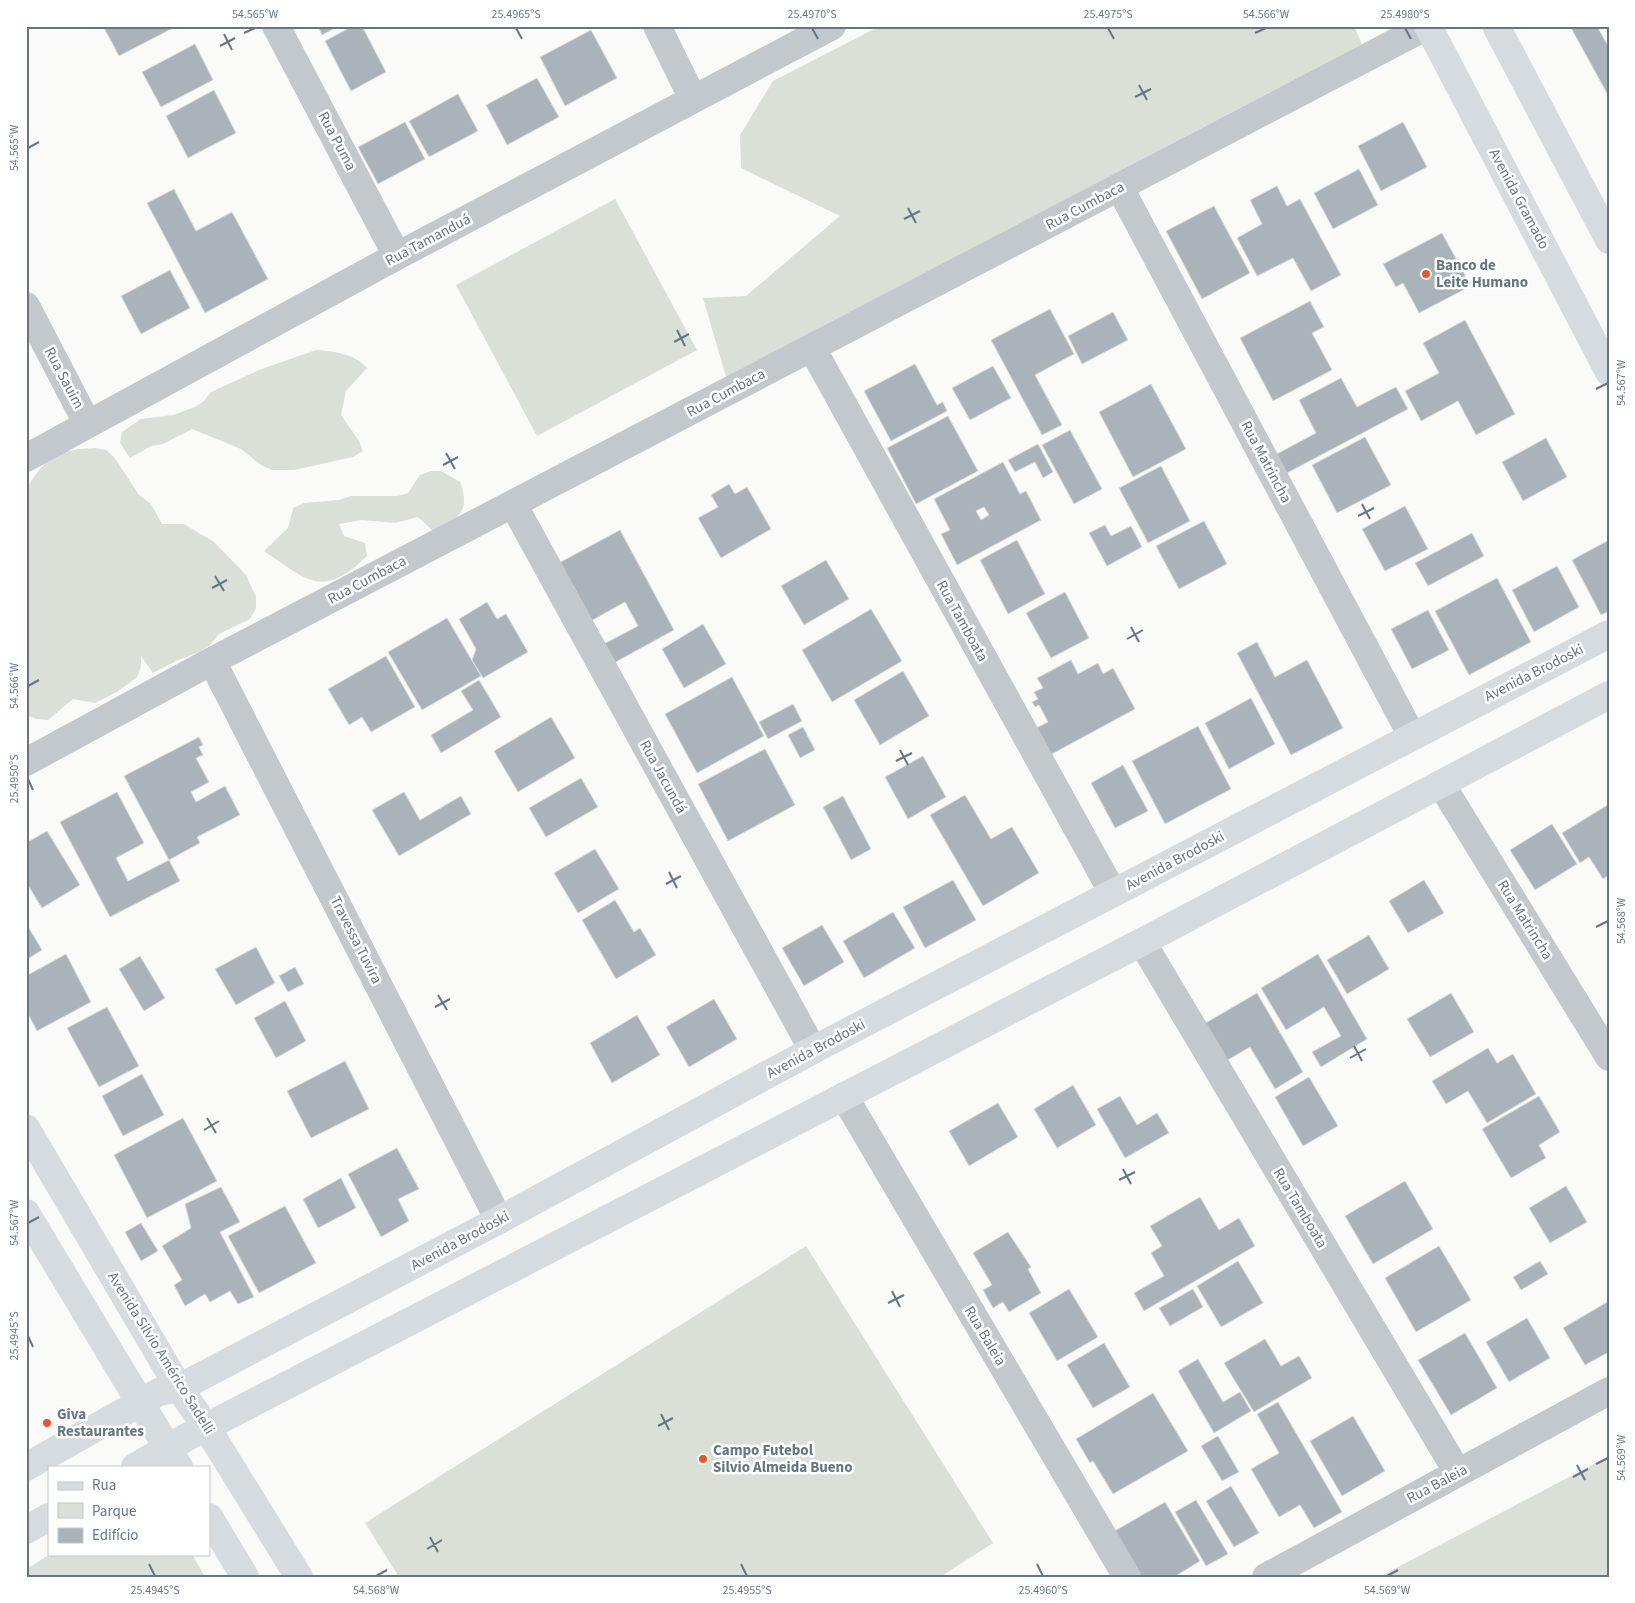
<svg xmlns="http://www.w3.org/2000/svg" width="1635" height="1603" viewBox="0 0 1635 1603" font-family="'Source Sans 3',sans-serif">
<style>
.green{fill:#dadfd7}
.building{fill:#aab3b9;stroke:#dcdcda;fill-rule:evenodd}
.lines{fill:none;stroke-linecap:round;stroke-linejoin:round}
.street{stroke:#c3c8cc;stroke-width:28}
.secondary{stroke:#d6dbdf;stroke-width:28}
.ticks{fill:none;stroke:#657683;stroke-width:2}
.poi-dot{fill:#e4572e;stroke:#fff;stroke-width:2}
.labels{text-anchor:middle;dominant-baseline:central;stroke-width:5;stroke-linejoin:round;paint-order:stroke}
.street-label{font-size:15px;fill:#657683;stroke:#fff}
.poi-label{font-size:15px;font-weight:bold;fill:#657683;stroke:#fff;text-anchor:start}
.neatline{fill:none;stroke:#657683;stroke-width:2}
.ticks-label{font-size:12px;text-anchor:middle;fill:#657683}
</style>
<rect width="100%" height="100%" fill="#fafaf8"/>
<!-- green -->
<path class="green" d="M 880,26 L 1354,26 L 1362,44 L 726,377 L 703,298 L 746,296 L 840,216 L 741,168 L 740,135 L 773,81 Z
M 615,199 L 697,350 L 537,436 L 456,285 Z
M 316,350 C 334,351 355,354 367,368 L 346,391 L 341,415 L 359,441 L 363,451 L 353,457 L 294,470 L 272,470 L 261,465 L 241,449 L 192,429 L 163,444 L 151,446 L 130,458 L 120,443 L 122,432 L 141,419 L 173,415 L 195,407 L 204,401 L 211,392 L 259,370 Z
M 95,448 L 106,450 L 114,457 L 139,495 L 151,504 L 162,524 L 184,524 L 214,542 L 246,575 L 256,597 L 256,608 L 250,619 L 219,634 L 209,646 L 199,652 L 176,661 L 153,673 L 141,656 L 141,666 L 137,677 L 117,692 L 95,703 L 73,699 L 48,720 L 37,719 L 26,715 L 26,489 C 48,455 56,450 95,448 Z
M 431,471 L 441,471 L 460,482 C 471,511 459,519 433,531 L 418,517 L 395,523 L 362,520 L 339,524 L 344,536 L 365,543 L 367,556 C 323,599 308,581 264,551 L 288,528 L 293,508 L 304,503 L 339,500 L 351,496 L 398,496 L 408,493 L 420,475 Z
M 806,1246 L 993,1543 L 940,1577 L 399,1577 L 365,1523 Z
M 1609,1456 L 1609,1577 L 1379,1577 Z
M 51,1554 L 192,1554 L 205,1577 L 26,1577 L 26,1569 Z"/>
<!-- building -->
<path class="building" d="M 103,26 L 173,26 L 173,28 L 119,56 Z
M 318,26 L 339,26 L 322,35 Z
M 353,26 L 362,26 L 386,72 L 351,91 L 325,41 Z
M 1570,26 L 1597,26 L 1609,48 L 1609,97 Z
M 591,30 L 617,78 L 565,106 L 540,57 Z
M 195,44 L 213,80 L 161,107 L 142,72 Z
M 537,78 L 559,117 L 507,145 L 486,105 Z
M 214,90 L 236,133 L 188,158 L 166,116 Z
M 458,94 L 478,131 L 429,157 L 409,121 Z
M 405,122 L 425,159 L 378,184 L 358,147 Z
M 1403,122 L 1427,167 L 1381,191 L 1358,146 Z
M 1359,169 L 1378,205 L 1333,229 L 1314,193 Z
M 1277,186 L 1287,206 L 1300,199 L 1341,275 L 1311,291 L 1293,258 L 1257,276 L 1237,238 L 1262,224 L 1250,200 Z
M 174,189 L 196,231 L 232,212 L 268,279 L 205,313 L 147,203 Z
M 1214,206 L 1250,273 L 1202,299 L 1166,231 Z
M 1442,233 L 1471,286 L 1419,313 L 1403,283 L 1396,287 L 1383,264 Z
M 170,270 L 190,308 L 141,334 L 121,296 Z
M 1310,301 L 1324,327 L 1312,333 L 1332,370 L 1273,401 L 1240,338 Z
M 1050,309 L 1074,354 L 1035,375 L 1062,425 L 1042,435 L 991,340 Z
M 1113,312 L 1128,340 L 1082,364 L 1068,336 Z
M 1465,320 L 1515,414 L 1476,435 L 1458,401 L 1421,421 L 1405,391 L 1439,373 L 1423,343 Z
M 915,364 L 937,405 L 943,402 L 947,411 L 891,441 L 864,391 Z
M 993,366 L 1011,398 L 970,420 L 952,388 Z
M 1341,378 L 1357,407 L 1396,387 L 1408,409 L 1285,474 L 1275,455 L 1316,433 L 1299,400 Z
M 1151,384 L 1186,449 L 1133,477 L 1099,412 Z
M 948,416 L 978,471 L 916,504 L 887,448 Z
M 1070,430 L 1102,489 L 1074,504 L 1042,445 Z
M 1365,437 L 1391,485 L 1337,513 L 1312,465 Z
M 1546,438 L 1567,477 L 1523,501 L 1502,462 Z
M 1038,444 L 1053,472 L 1043,478 L 1035,462 L 1015,472 L 1008,460 Z
M 1003,462 L 1020,494 L 1026,491 L 1041,520 L 957,565 L 941,534 L 950,530 L 934,499 ZM 984,507 L 989,515 L 981,520 L 976,511 Z
M 1161,466 L 1190,521 L 1148,543 L 1119,488 Z
M 729,484 L 735,494 L 747,487 L 771,529 L 721,558 L 698,518 L 718,507 L 711,495 Z
M 1405,506 L 1428,549 L 1385,571 L 1362,529 Z
M 1204,521 L 1227,564 L 1179,589 L 1156,546 Z
M 1105,525 L 1111,536 L 1131,526 L 1142,547 L 1107,566 L 1089,533 Z
M 620,530 L 674,630 L 612,664 L 602,645 L 638,626 L 625,602 L 589,622 L 557,564 Z
M 1472,533 L 1484,556 L 1428,586 L 1415,563 Z
M 1017,540 L 1045,594 L 1008,614 L 980,560 Z
M 1609,540 L 1609,611 L 1601,615 L 1572,560 Z
M 826,560 L 849,599 L 804,625 L 781,586 Z
M 1557,566 L 1579,607 L 1534,632 L 1512,590 Z
M 1497,578 L 1531,642 L 1469,675 L 1435,611 Z
M 1065,592 L 1089,638 L 1051,658 L 1026,613 Z
M 487,602 L 497,619 L 506,614 L 528,652 L 483,678 L 472,660 L 476,649 L 459,619 Z
M 871,609 L 902,661 L 832,702 L 802,650 Z
M 1428,610 L 1449,650 L 1412,669 L 1391,629 Z
M 447,618 L 481,676 L 422,710 L 388,652 Z
M 703,624 L 726,664 L 684,688 L 662,649 Z
M 1257,642 L 1275,677 L 1307,660 L 1343,728 L 1291,755 L 1237,653 Z
M 386,656 L 415,707 L 371,732 L 362,717 L 349,725 L 328,689 Z
M 1071,660 L 1078,674 L 1098,663 L 1103,674 L 1113,668 L 1135,709 L 1050,755 L 1036,728 L 1048,722 L 1039,705 L 1035,707 L 1032,702 L 1038,699 L 1034,692 L 1043,688 L 1037,678 Z
M 903,671 L 929,716 L 880,745 L 854,700 Z
M 732,677 L 764,736 L 697,773 L 665,714 Z
M 479,680 L 501,717 L 441,753 L 431,735 L 473,710 L 461,691 Z
M 1251,698 L 1275,744 L 1229,769 L 1205,723 Z
M 793,704 L 802,721 L 768,739 L 759,722 Z
M 551,717 L 575,758 L 518,792 L 494,751 Z
M 1198,726 L 1231,789 L 1165,824 L 1132,761 Z
M 803,727 L 815,750 L 800,758 L 788,735 Z
M 199,737 L 203,745 L 199,747 L 203,755 L 196,758 L 209,782 L 191,792 L 196,802 L 225,786 L 240,815 L 197,837 L 200,843 L 169,860 L 124,776 Z
M 765,749 L 795,805 L 728,841 L 698,784 Z
M 923,756 L 946,797 L 908,819 L 885,777 Z
M 1123,765 L 1148,811 L 1115,828 L 1091,783 Z
M 581,778 L 598,807 L 546,837 L 529,808 Z
M 117,792 L 144,843 L 116,858 L 128,881 L 169,860 L 180,881 L 110,917 L 60,822 Z
M 404,792 L 420,820 L 461,796 L 471,814 L 399,856 L 372,810 Z
M 965,795 L 991,839 L 1012,827 L 1039,873 L 983,906 L 930,815 Z
M 843,796 L 871,849 L 851,860 L 823,807 Z
M 1609,804 L 1609,875 L 1603,879 L 1589,857 L 1580,863 L 1562,833 Z
M 1552,824 L 1577,864 L 1535,890 L 1510,850 Z
M 47,831 L 80,885 L 42,908 L 26,882 L 26,843 Z
M 595,849 L 619,889 L 578,913 L 554,873 Z
M 953,880 L 976,920 L 925,948 L 903,907 Z
M 1424,880 L 1444,913 L 1408,933 L 1389,901 Z
M 615,900 L 634,932 L 640,928 L 656,955 L 616,979 L 582,920 Z
M 893,912 L 915,948 L 864,978 L 843,941 Z
M 26,923 L 42,950 L 26,960 Z
M 822,925 L 844,962 L 804,986 L 782,948 Z
M 1369,935 L 1389,969 L 1347,994 L 1327,960 Z
M 256,947 L 275,983 L 236,1005 L 215,969 Z
M 66,954 L 91,1002 L 37,1031 L 26,1010 L 26,976 Z
M 1318,954 L 1367,1039 L 1321,1067 L 1312,1052 L 1341,1036 L 1324,1007 L 1286,1030 L 1261,988 Z
M 140,956 L 165,998 L 144,1011 L 119,969 Z
M 295,967 L 304,984 L 288,992 L 279,976 Z
M 1257,993 L 1303,1072 L 1275,1089 L 1250,1047 L 1219,1065 L 1197,1028 Z
M 1451,993 L 1474,1032 L 1430,1057 L 1407,1019 Z
M 714,999 L 737,1039 L 689,1067 L 666,1027 Z
M 285,1001 L 306,1041 L 276,1058 L 254,1018 Z
M 107,1007 L 139,1066 L 99,1087 L 67,1028 Z
M 637,1015 L 660,1055 L 612,1083 L 590,1043 Z
M 1488,1048 L 1497,1063 L 1513,1054 L 1536,1094 L 1487,1123 L 1468,1091 L 1446,1104 L 1432,1081 Z
M 345,1061 L 369,1109 L 311,1138 L 287,1091 Z
M 142,1074 L 164,1115 L 123,1136 L 102,1096 Z
M 1309,1077 L 1338,1126 L 1303,1146 L 1275,1097 Z
M 1073,1085 L 1096,1125 L 1057,1148 L 1034,1109 Z
M 1120,1096 L 1137,1125 L 1157,1113 L 1169,1133 L 1125,1158 L 1097,1109 Z
M 1539,1096 L 1560,1132 L 1539,1145 L 1546,1158 L 1511,1178 L 1482,1129 Z
M 998,1103 L 1018,1137 L 969,1166 L 949,1131 Z
M 183,1118 L 217,1181 L 147,1218 L 114,1155 Z
M 397,1148 L 419,1189 L 398,1199 L 409,1221 L 381,1237 L 348,1174 Z
M 341,1178 L 356,1208 L 318,1228 L 303,1199 Z
M 1405,1181 L 1433,1229 L 1373,1264 L 1345,1216 Z
M 1566,1186 L 1587,1222 L 1550,1243 L 1529,1208 Z
M 221,1187 L 240,1222 L 220,1232 L 254,1297 L 238,1304 L 230,1291 L 210,1302 L 205,1294 L 185,1306 L 174,1285 L 182,1280 L 162,1246 L 191,1228 L 185,1204 Z
M 1200,1197 L 1219,1230 L 1239,1218 L 1255,1246 L 1144,1311 L 1134,1293 L 1164,1276 L 1151,1253 L 1162,1246 L 1150,1226 Z
M 285,1206 L 316,1263 L 259,1293 L 228,1236 Z
M 141,1223 L 158,1251 L 141,1261 L 125,1232 Z
M 1008,1232 L 1031,1267 L 1028,1269 L 1041,1293 L 1009,1312 L 1003,1302 L 993,1308 L 983,1290 L 992,1285 L 973,1253 Z
M 1439,1246 L 1471,1300 L 1416,1332 L 1385,1278 Z
M 1238,1261 L 1263,1303 L 1221,1327 L 1197,1286 Z
M 1540,1261 L 1548,1274 L 1521,1290 L 1513,1277 Z
M 1069,1289 L 1098,1337 L 1057,1361 L 1029,1313 Z
M 1193,1289 L 1203,1307 L 1170,1326 L 1159,1308 Z
M 1609,1301 L 1609,1352 L 1585,1365 L 1563,1328 Z
M 1527,1318 L 1550,1358 L 1509,1382 L 1486,1342 Z
M 1465,1333 L 1497,1388 L 1451,1415 L 1418,1360 Z
M 1265,1339 L 1281,1366 L 1299,1356 L 1312,1378 L 1254,1412 L 1224,1363 Z
M 1104,1343 L 1130,1387 L 1093,1408 L 1067,1365 Z
M 1198,1359 L 1223,1402 L 1240,1392 L 1251,1411 L 1214,1433 L 1178,1371 Z
M 1153,1393 L 1188,1451 L 1113,1494 L 1093,1461 L 1090,1463 L 1076,1439 Z
M 1278,1402 L 1342,1512 L 1314,1528 L 1300,1505 L 1279,1517 L 1251,1469 L 1279,1453 L 1257,1414 Z
M 1353,1416 L 1385,1471 L 1342,1496 L 1310,1441 Z
M 1218,1436 L 1239,1472 L 1222,1481 L 1201,1446 Z
M 1231,1486 L 1259,1533 L 1234,1547 L 1206,1501 Z
M 1196,1500 L 1228,1554 L 1206,1566 L 1175,1512 Z
M 1165,1502 L 1200,1561 L 1174,1577 L 1139,1577 L 1113,1532 Z"/>
<g class="lines">
<!-- street -->
<path class="street" d="M 276,26 L 397,256
M 657,26 L 693,99
M 1120,188 L 1412,736
M 26,306 L 87,423
M 812,348 L 1113,893
M 26,458 L 397,256 L 832,26
M 513,504 L 813,1050
M 212,661 L 499,1220
M 26,762 L 212,661 L 1427,26
M 1441,784 L 1609,1057
M 1142,942 L 1458,1473
M 844,1096 L 1127,1577
M 1266,1577 L 1609,1391"/>
<!-- secondary -->
<path class="secondary" d="M 1428,26 L 1609,372
M 1496,26 L 1609,240
M 26,1128 L 179,1388 L 207,1428 L 299,1577
M 26,1213 L 179,1467
M 26,1467 L 159,1392 L 179,1388 L 499,1220 L 813,1050 L 1609,634
M 135,1467 L 187,1437 L 1142,942 L 1609,695
M 209,1517 L 245,1577
M 26,1530 L 49,1517"/>
</g>
<!-- ticks -->
<path class="ticks" d="M 516,28 L 522,39M 812,28 L 818,39M 1108,28 L 1114,39M 1405,28 L 1411,39M 244,33 L 255,28M 1255,33 L 1266,28M 224,34 L 232,50M 220,46 L 235,38M 1139,85 L 1147,100M 1135,97 L 1151,89M 28,148 L 39,142M 908,208 L 916,223M 904,219 L 920,211M 677,330 L 685,346M 674,342 L 689,334M 1596,389 L 1608,383M 446,453 L 455,469M 443,465 L 458,457M 1362,504 L 1370,519M 1358,516 L 1374,508M 215,576 L 224,591M 212,588 L 227,580M 1131,627 L 1139,642M 1127,639 L 1143,630M 28,686 L 39,680M 900,750 L 908,765M 896,761 L 912,753M 28,779 L 33,790M 669,872 L 677,888M 666,884 L 681,876M 1596,927 L 1608,921M 438,995 L 447,1010M 435,1007 L 450,999M 1354,1046 L 1362,1061M 1350,1058 L 1366,1049M 207,1118 L 216,1133M 204,1130 L 219,1121M 1123,1169 L 1131,1184M 1119,1180 L 1135,1172M 28,1223 L 39,1217M 892,1291 L 900,1307M 888,1303 L 904,1295M 28,1336 L 33,1347M 661,1414 L 669,1430M 658,1426 L 673,1418M 1596,1464 L 1608,1458M 1577,1465 L 1585,1480M 1573,1477 L 1588,1469M 430,1537 L 438,1552M 427,1549 L 442,1540M 149,1564 L 155,1576M 741,1564 L 747,1576M 1037,1564 L 1043,1576M 376,1576 L 387,1570M 1387,1576 L 1398,1570"/>
<!-- markers -->
<g class="poi-dot">
<circle cx="1426" cy="274" r="5"/>
<circle cx="47" cy="1423" r="5"/>
<circle cx="703" cy="1459" r="5"/>
</g>
<g class="labels">
<!-- street labels -->
<g class="street-label">
<text transform="translate(337 141) rotate(62)">Rua Puma</text>
<text transform="translate(1519 199) rotate(62)">Avenida Gramado</text>
<text transform="translate(1085 206) rotate(-28)">Rua Cumbaca</text>
<text transform="translate(428 240) rotate(-28)">Rua Tamanduá</text>
<text transform="translate(64 378) rotate(62)">Rua Sauim</text>
<text transform="translate(726 393) rotate(-28)">Rua Cumbaca</text>
<text transform="translate(1266 462) rotate(62)">Rua Matrincha</text>
<text transform="translate(367 580) rotate(-28)">Rua Cumbaca</text>
<text transform="translate(962 621) rotate(61)">Rua Tamboata</text>
<text transform="translate(1534 673) rotate(-27)">Avenida Brodoski</text>
<text transform="translate(663 777) rotate(61)">Rua Jacundá</text>
<text transform="translate(1175 861) rotate(-28)">Avenida Brodoski</text>
<text transform="translate(1525 920) rotate(58)">Rua Matrincha</text>
<text transform="translate(356 940) rotate(63)">Travessa Tuvira</text>
<text transform="translate(816 1049) rotate(-28)">Avenida Brodoski</text>
<text transform="translate(1300 1208) rotate(59)">Rua Tamboata</text>
<text transform="translate(460 1241) rotate(-28)">Avenida Brodoski</text>
<text transform="translate(985 1336) rotate(59)">Rua Baleia</text>
<text transform="translate(161 1353) rotate(58)">Avenida Silvio Américo Sadelli</text>
<text transform="translate(1437 1484) rotate(-28)">Rua Baleia</text>
</g>
<!-- poi labels -->
<g class="poi-label">
<text x="1436" y="265">Banco de<tspan x="1436" dy="17">Leite Humano</tspan></text>
<text x="57" y="1414">Giva<tspan x="57" dy="17">Restaurantes</tspan></text>
<text x="713" y="1450">Campo Futebol<tspan x="713" dy="17">Silvio Almeida Bueno</tspan></text>
</g>
</g>
<!-- border -->
<rect width="1635" height="1603" fill="none" stroke="#ffffff" stroke-width="55"/>
<!-- legend -->
<rect x="48" y="1466" width="162" height="90" fill="#ffffff" stroke="#c1c8cd"/>
<rect x="58" y="1482" width="25" height="8" fill="#d6dbdf" stroke="#c1c8cd"/>
<text x="92" y="1490" font-size="15" fill="#657683">Rua</text>
<rect x="58" y="1503" width="25" height="15" fill="#dadfd7" stroke="#c1c8cd"/>
<text x="92" y="1516" font-size="15" fill="#657683">Parque</text>
<rect x="58" y="1528" width="25" height="15" fill="#aab3b9" stroke="#c1c8cd"/>
<text x="92" y="1540" font-size="15" fill="#657683">Edifício</text>
<rect x="28" y="28" width="1580" height="1548" class="neatline"/>
<g class="ticks-label">
<text x="255" y="18">54.565°W</text>
<text x="516" y="18">25.4965°S</text>
<text x="812" y="18">25.4970°S</text>
<text x="1108" y="18">25.4975°S</text>
<text x="1266" y="18">54.566°W</text>
<text x="1405" y="18">25.4980°S</text>
<text transform="translate(14 148) rotate(-90)" y="4">54.565°W</text>
<text transform="translate(1621 383) rotate(-90)" y="4">54.567°W</text>
<text transform="translate(14 686) rotate(-90)" y="4">54.566°W</text>
<text transform="translate(14 779) rotate(-90)" y="4">25.4950°S</text>
<text transform="translate(1621 921) rotate(-90)" y="4">54.568°W</text>
<text transform="translate(14 1223) rotate(-90)" y="4">54.567°W</text>
<text transform="translate(14 1336) rotate(-90)" y="4">25.4945°S</text>
<text transform="translate(1621 1458) rotate(-90)" y="4">54.569°W</text>
<text x="155" y="1594">25.4945°S</text>
<text x="376" y="1594">54.568°W</text>
<text x="747" y="1594">25.4955°S</text>
<text x="1043" y="1594">25.4960°S</text>
<text x="1387" y="1594">54.569°W</text>
</g>
</svg>
